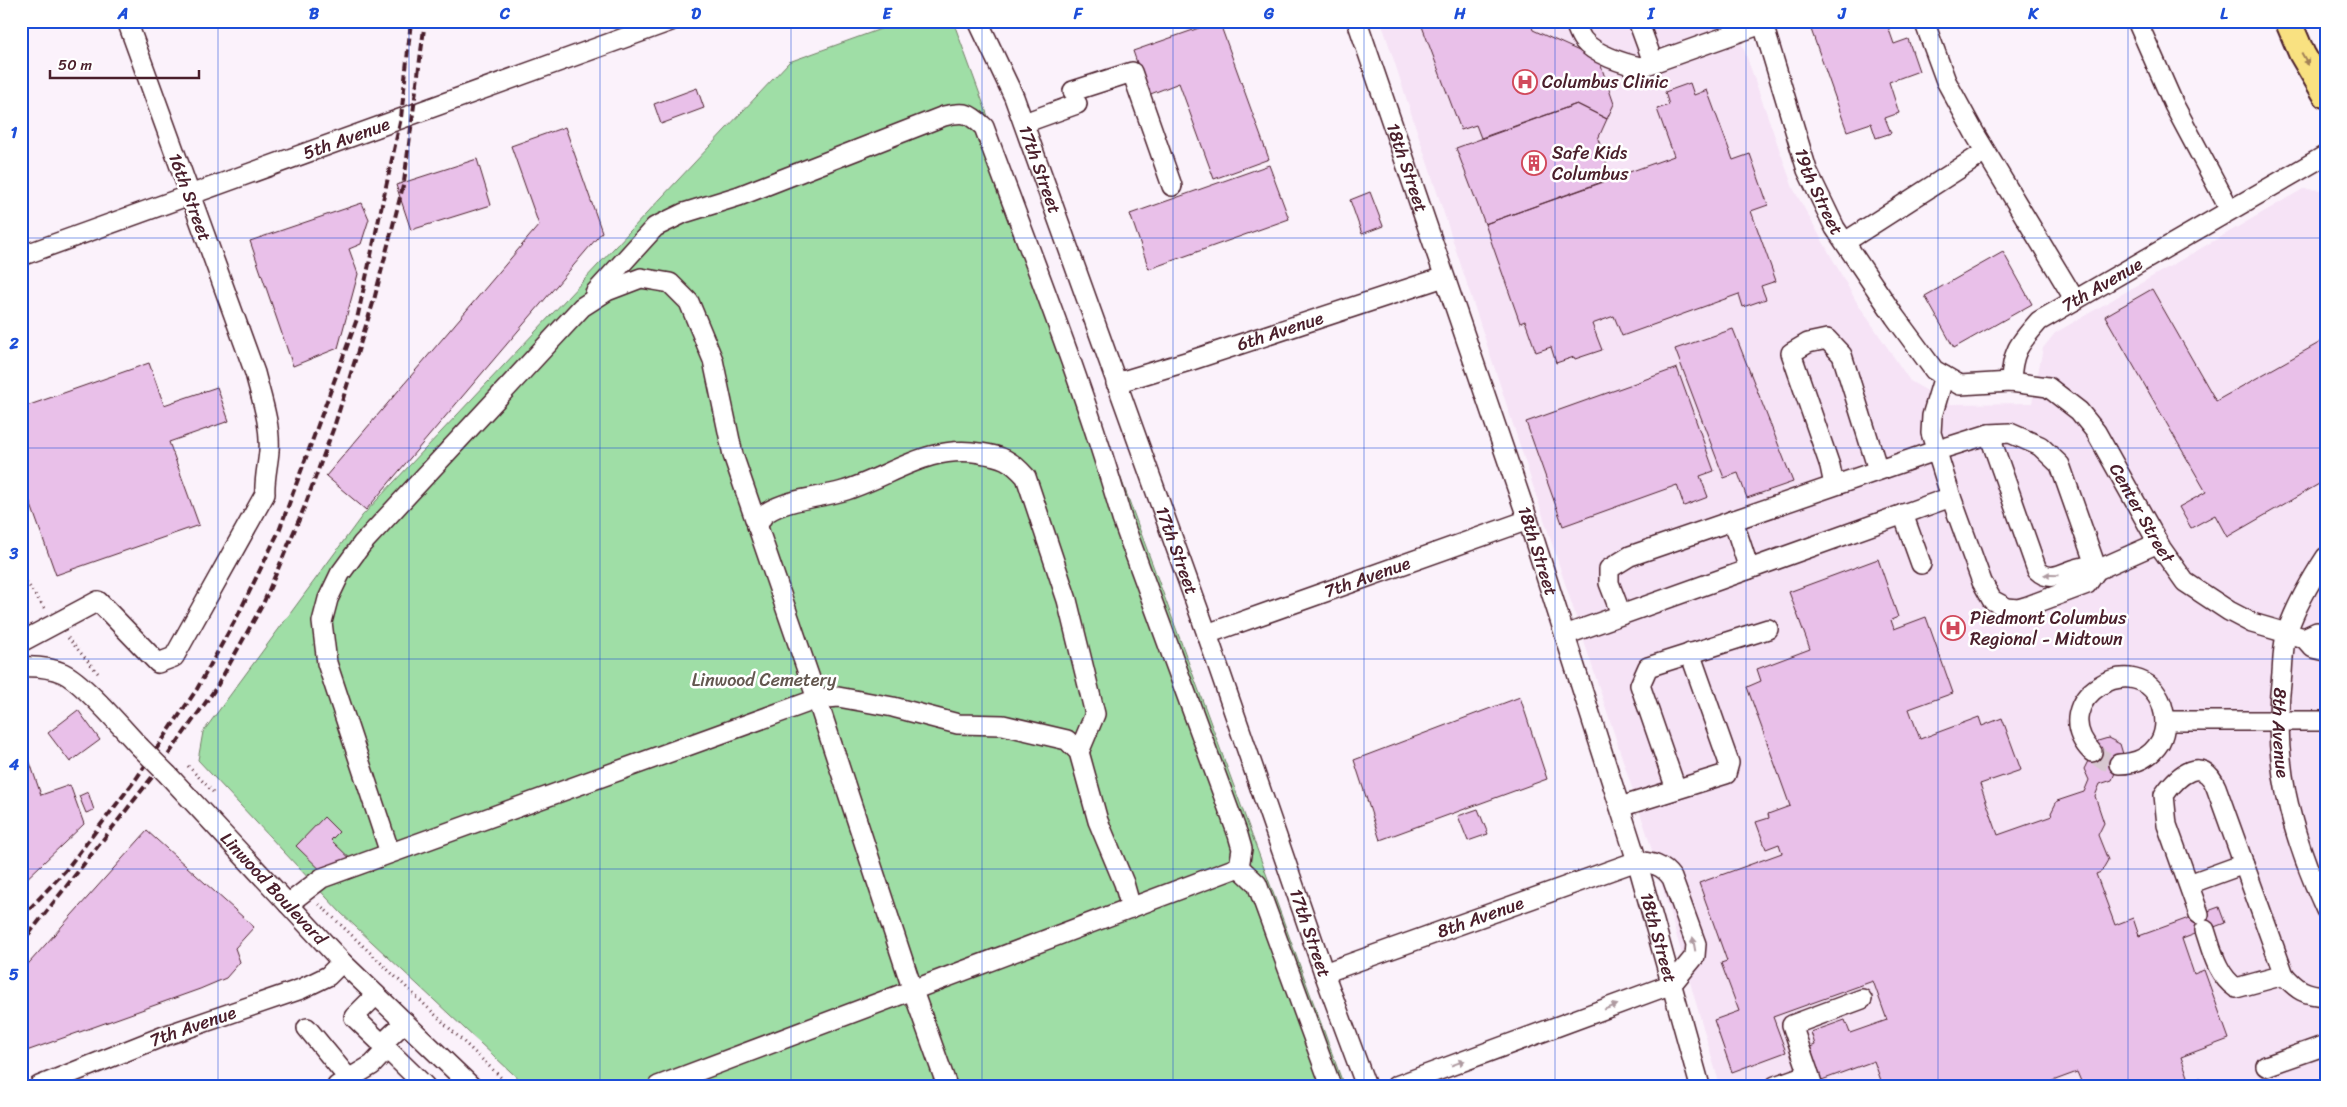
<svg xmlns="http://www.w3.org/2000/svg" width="2347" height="1107" viewBox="0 0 2347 1107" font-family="Sriracha,sans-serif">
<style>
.built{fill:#f6e3f6}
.green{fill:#9fdea6;stroke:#747e68}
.building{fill:#e9c0e9;stroke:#4a1f2b}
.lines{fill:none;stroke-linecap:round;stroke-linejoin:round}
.minor-tunnel{stroke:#d8c8d1;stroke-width:19;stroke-dasharray:19 9;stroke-linecap:butt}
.minor-casing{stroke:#4a1f2b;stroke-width:22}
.major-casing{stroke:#4a1f2b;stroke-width:29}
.path{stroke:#4a1f2b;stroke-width:3;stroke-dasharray:1 4;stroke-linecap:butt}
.minor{stroke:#fff;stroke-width:19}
.major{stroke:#f9e181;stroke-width:25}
.rail{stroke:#4a1f2b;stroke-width:4;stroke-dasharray:8 4;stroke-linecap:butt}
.minor-bridge-casing{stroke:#4a1f2b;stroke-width:22;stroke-linecap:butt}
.minor-bridge{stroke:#fff;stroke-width:19}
.oneway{fill:#a28056}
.oneway2{fill:#ae9aa0}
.grid{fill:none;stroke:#1d4ed8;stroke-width:1;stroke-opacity:0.55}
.labels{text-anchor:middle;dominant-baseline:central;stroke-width:5;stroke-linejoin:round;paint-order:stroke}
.poi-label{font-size:18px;fill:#4a1f2b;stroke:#fff;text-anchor:start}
.street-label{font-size:18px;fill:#4a1f2b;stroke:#fff}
.park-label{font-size:18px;fill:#645850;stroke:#fff}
.neatline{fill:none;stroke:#1d4ed8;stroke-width:2}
.grid-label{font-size:16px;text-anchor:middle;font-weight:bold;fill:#1d4ed8}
</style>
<rect width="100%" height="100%" fill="#fbf2fb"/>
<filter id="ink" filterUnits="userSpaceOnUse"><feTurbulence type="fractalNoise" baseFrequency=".02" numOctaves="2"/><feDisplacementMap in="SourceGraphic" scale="10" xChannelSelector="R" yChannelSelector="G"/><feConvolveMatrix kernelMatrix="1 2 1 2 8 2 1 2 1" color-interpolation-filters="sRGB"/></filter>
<g filter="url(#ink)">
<!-- built -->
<path class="built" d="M 1381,21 L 1734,21 L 1793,188 L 1856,301 L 1910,381 L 1950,404 L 2032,403 L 2043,348 L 2055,333 L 2303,189 L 2326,190 L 2326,1086 L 1720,1086 L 1648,837 Z"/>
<!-- green -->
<path class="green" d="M 903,21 L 953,21 L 1344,1086 L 526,1086 L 341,913 L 198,760 L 203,732 L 362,516 L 789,62 Z"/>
<!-- building -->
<path class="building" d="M 1219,21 L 1269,159 L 1214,179 L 1179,83 L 1148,95 L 1133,51 Z
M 1420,21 L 1530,21 L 1533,30 L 1599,60 L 1614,104 L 1607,119 L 1577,104 L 1481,138 L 1476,125 L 1461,130 Z
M 1808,21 L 1886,21 L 1894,44 L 1908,39 L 1919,71 L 1889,82 L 1899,113 L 1885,118 L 1891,133 L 1876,138 L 1871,123 L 1847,131 Z
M 1690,83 L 1694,95 L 1707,90 L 1733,160 L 1750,154 L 1768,205 L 1751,211 L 1776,281 L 1761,286 L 1766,299 L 1743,307 L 1739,294 L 1622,336 L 1614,316 L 1592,324 L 1602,350 L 1575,359 L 1574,357 L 1556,363 L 1551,347 L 1536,352 L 1525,321 L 1520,323 L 1485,224 L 1674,156 L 1657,109 L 1669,105 L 1665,92 Z
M 697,88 L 704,108 L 661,124 L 654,104 Z
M 1577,104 L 1607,119 L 1598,139 L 1612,179 L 1485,224 L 1456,148 Z
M 565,127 L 602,232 L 366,510 L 326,476 L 539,225 L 511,146 Z
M 477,159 L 491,205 L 411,230 L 396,185 Z
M 1269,165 L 1289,219 L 1149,269 L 1130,214 Z
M 1370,192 L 1383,226 L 1362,234 L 1350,200 Z
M 362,203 L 369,219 L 361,244 L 349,249 L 358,274 L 338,348 L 293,366 L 250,241 Z
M 2003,252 L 2032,304 L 1954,348 L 1925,296 Z
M 2152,289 L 2216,401 L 2326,339 L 2326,480 L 2227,537 L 2215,515 L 2191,528 L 2179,507 L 2206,492 L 2105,316 Z
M 1733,329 L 1793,482 L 1747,498 L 1738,473 L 1724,478 L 1675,349 Z
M 149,363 L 164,405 L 217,387 L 229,421 L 169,442 L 199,525 L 56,575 L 21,477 L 21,408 Z
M 1677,368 L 1714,471 L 1700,476 L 1708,497 L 1684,506 L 1677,485 L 1563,526 L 1526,422 Z
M 1878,559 L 1898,617 L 1891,620 L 1894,629 L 1926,617 L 1953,693 L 1909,709 L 1920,739 L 1979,717 L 1982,726 L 2002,718 L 2021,770 L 1980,784 L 1998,835 L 2052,816 L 2051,813 L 2057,801 L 2084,792 L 2089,780 L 2084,769 L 2098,741 L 2108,738 L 2120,744 L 2123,754 L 2112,780 L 2100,784 L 2095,796 L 2104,823 L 2098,835 L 2108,860 L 2101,872 L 2096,874 L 2115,925 L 2133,918 L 2139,936 L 2219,907 L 2225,923 L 2182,939 L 2194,974 L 2204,970 L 2229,1039 L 2181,1057 L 2190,1082 L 2200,1078 L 2203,1086 L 2083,1086 L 2077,1072 L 2039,1086 L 1883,1086 L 1874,1061 L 1819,1081 L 1808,1048 L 1815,1045 L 1811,1032 L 1845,1020 L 1850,1033 L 1887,1020 L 1873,981 L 1773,1017 L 1786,1052 L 1732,1072 L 1714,1020 L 1739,1011 L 1721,963 L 1727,961 L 1699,883 L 1782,853 L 1779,844 L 1766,849 L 1756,822 L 1769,818 L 1768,814 L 1790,806 L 1747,687 L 1761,681 L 1757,669 L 1810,649 L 1789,592 Z
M 1520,697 L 1547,779 L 1380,840 L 1354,760 Z
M 78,710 L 100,740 L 70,762 L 48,733 Z
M 21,736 L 41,795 L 70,785 L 84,824 L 21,884 Z
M 88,792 L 94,810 L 86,813 L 79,796 Z
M 1478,809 L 1488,834 L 1468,841 L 1458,816 Z
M 324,817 L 339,832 L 331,840 L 365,873 L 335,884 L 296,846 Z
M 147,831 L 254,927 L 235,948 L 240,962 L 226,978 L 200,989 L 21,1053 L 21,972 Z"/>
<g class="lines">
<!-- minor-tunnel -->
<path class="minor-tunnel" d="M 2092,752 L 2103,760 L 2119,764"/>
<defs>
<g id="minor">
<path id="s1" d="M 978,21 L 1014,97 L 1207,634 L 1324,973 L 1366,1086"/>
<path id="s2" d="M 1357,21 L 1528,520 L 1637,861 L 1700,1086"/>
<path d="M 1574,21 C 1577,27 1579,35 1583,40 C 1594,54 1624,64 1641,67 L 1762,24"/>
<path d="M 1638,21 L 1653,62"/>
<path id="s3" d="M 1762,21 L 1807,170 L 1835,228 L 1895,317 L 1934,370 L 1960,385 L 2011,382 L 2048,387 L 2079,411 L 2096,432 L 2161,548 L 2185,582 L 2229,611 L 2252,623 L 2304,638"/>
<path d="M 1924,21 L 1946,81 L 1975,134 L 2075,300"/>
<path d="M 2137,21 L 2174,105 L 2230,210"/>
<path d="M 1073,91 L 1132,72 L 1172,186"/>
<path d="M 1024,123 L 1077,104"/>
<path d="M 1845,242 L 1985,152"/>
<path id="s4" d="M 21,256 L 671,21"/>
<path d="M 595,293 L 655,227 L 684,213 L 739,196 L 944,116 C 965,111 969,113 984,127 C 1032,257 1084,386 1122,519 L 1238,835 L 1242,849 L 1239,867"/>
<path d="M 1944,376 L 1932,416 L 1931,433 L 1951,497 L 1982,582 L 1992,600 L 2007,608 L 2018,609 L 2028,606 L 2087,584 L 2097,570 L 2158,543"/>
<path id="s5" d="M 2011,382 C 2012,351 2019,344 2039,321 L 2326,155"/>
<path id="s6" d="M 1116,383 L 1189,361 L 1444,277"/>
<path d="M 1989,434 L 2037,570 C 2053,586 2068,567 2086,567 C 2089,567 2094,569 2097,570"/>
<path d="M 1834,485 L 1830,466 L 1791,353 L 1808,343 L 1827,339 L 1842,355 L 1878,470"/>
<path d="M 1903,514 L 1921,564"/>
<path d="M 1733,520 L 1749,569"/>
<path d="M 757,526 C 760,522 762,516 766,513 C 787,499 818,498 843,491 C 890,477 928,444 980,453 C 1002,456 1011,460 1026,477 L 1067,600 L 1095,714 L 1079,752"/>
<path id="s7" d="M 2326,557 C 2311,580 2296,606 2287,632 C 2283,644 2283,660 2282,673 C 2271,759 2290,833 2326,910"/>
<path d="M 1621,614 L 1609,583 L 1609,569 L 1630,556 L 1935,451 L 1989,434 L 2010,433 L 2040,446 L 2060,465 L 2097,570"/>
<path id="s8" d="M 1207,634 L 1528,520"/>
<path d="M 2326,634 L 2317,632 L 2304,638 L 2313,648 L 2326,651"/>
<path d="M 1565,635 L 1951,497"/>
<path d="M 21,642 L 98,601 L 158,663 L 174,657 L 265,494 C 264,479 268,465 269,451 C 271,425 261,397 255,373 L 127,21"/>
<path d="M 21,667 C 36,666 49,667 63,673 C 83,682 122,728 139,746"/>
<path d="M 2165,721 L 2326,721"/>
<path d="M 2092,752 C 2042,700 2139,643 2162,705 C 2166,717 2166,731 2160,742 C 2151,757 2136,764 2119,764"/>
<path id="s9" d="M 168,775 L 342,962 L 471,1086"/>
<path d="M 1676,789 L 1640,685 L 1648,667 L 1768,629"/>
<path d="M 1620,807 L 1726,774 L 1729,763 L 1690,653"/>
<path d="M 390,853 L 327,663 L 322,622 L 328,599 L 340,574 L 362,544 L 582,307 L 607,291 L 641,278 L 670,283 L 689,302 L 713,360 L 733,455 L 817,699 L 838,697 L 893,707 L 958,724 L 1003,725 L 1067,740 L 1079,752 L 1098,821 L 1124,883 L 1131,908"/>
<path d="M 1239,867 L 1257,884 L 1331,1086"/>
<path d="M 2189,884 L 2244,864"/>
<path d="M 288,904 L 322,878 L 817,699 L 913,991 L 947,1086"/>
<path d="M 2199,914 L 2167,825 L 2164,795 C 2178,775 2202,754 2216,787 L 2284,975 C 2297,990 2305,995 2326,996"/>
<path d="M 2205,930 C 2212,951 2217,975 2236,988 L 2284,975"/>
<path id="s10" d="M 1324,973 L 1637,861 C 1652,863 1663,865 1672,878 L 1696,944 L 1695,956 L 1672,984 L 1396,1086"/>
<path d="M 376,995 L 354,1017 L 382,1044"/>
<path d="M 405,1022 L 382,1044 L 425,1086"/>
<path d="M 307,1028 L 349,1079"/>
<path d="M 2266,1066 L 2326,1045"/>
<path id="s11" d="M 39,1086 L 164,1036 L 301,989 L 328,976 L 342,962"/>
<path d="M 337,1086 L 372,1065 L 387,1049"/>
<path d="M 658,1086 L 1239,867"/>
<path d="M 1775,1086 L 1809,1074"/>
<path d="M 1813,1086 L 1792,1025 L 1862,999"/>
</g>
<path id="major" d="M 2288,21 L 2302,54 L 2326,95"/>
</defs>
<!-- minor casing -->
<use href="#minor" class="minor-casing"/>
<!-- major casing -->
<use href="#major" class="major-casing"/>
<!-- path -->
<path class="path" d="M 21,574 L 45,609
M 68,638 L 98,673
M 188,766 L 215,794
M 319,904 L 510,1086"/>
<!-- minor -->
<use href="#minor" class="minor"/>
<!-- major -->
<use href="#major" class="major"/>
<!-- rail -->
<path class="rail" d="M 21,895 L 29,888
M 21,918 L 65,871 L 136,779 L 197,689 L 238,615 L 279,531 L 357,319 L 401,118 L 411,21
M 21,944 L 153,776 L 216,688 L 263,604 L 304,508 L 334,427 L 374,300 L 404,182 L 425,21"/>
<defs>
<path id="minor-bridge" d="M 139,746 L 168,775"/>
</defs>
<!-- minor-bridge casing -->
<use href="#minor-bridge" class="minor-bridge-casing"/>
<!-- minor-bridge -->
<use href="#minor-bridge" class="minor-bridge"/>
</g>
<!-- one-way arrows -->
<defs><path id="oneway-solid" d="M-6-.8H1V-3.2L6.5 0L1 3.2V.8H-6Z" transform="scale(1.25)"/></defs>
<use class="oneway" href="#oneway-solid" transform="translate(2305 59) rotate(61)"/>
<g class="oneway2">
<use href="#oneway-solid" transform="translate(2051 575) rotate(-179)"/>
<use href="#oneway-solid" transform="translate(1694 944) rotate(-100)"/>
<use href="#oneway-solid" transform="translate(1611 1007) rotate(-20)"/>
<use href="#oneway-solid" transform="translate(1458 1063) rotate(-20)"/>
</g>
</g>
<!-- grid -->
<path class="grid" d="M 218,21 L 218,1086M 409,21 L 409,1086M 600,21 L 600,1086M 791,21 L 791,1086M 982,21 L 982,1086M 1173,21 L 1173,1086M 1364,21 L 1364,1086M 1555,21 L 1555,1086M 1746,21 L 1746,1086M 1938,21 L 1938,1086M 2128,21 L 2128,1086M 21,238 L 2326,238M 21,448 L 2326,448M 21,659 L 2326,659M 21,869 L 2326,869"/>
<!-- icons -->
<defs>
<symbol id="hospital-ring" viewBox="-11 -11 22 22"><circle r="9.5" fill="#fff" stroke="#d1495b" stroke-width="1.5"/><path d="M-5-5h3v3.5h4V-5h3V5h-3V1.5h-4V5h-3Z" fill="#d1495b"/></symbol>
<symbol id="building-ring" viewBox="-11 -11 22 22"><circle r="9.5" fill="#fff" stroke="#d1495b" stroke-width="1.5"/><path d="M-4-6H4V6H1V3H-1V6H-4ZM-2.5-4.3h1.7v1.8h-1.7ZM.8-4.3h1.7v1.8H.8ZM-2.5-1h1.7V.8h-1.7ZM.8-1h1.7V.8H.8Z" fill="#d1495b"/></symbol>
</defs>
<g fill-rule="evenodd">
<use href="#hospital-ring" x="1511" y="68" width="28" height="28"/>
<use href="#building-ring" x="1520" y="149" width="28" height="28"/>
<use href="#hospital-ring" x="1939" y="614" width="28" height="28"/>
</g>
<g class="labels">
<!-- poi labels -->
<g class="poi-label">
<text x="1542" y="82">Columbus Clinic</text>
<text x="1552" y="153">Safe Kids<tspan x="1552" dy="21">Columbus</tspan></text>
<text x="1970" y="618">Piedmont Columbus<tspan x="1970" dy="21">Regional - Midtown</tspan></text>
</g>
<!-- street labels -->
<g class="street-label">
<text stroke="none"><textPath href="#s4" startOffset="346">5th Avenue</textPath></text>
<text stroke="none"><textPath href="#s2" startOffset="155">18th Street</textPath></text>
<text stroke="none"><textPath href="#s1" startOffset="161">17th Street</textPath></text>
<text stroke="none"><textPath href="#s3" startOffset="180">19th Street</textPath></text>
<text transform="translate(190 197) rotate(70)">16th Street</text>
<text stroke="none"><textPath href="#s5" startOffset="142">7th Avenue</textPath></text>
<text stroke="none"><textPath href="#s6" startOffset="172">6th Avenue</textPath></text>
<text stroke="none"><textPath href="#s3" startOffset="671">Center Street</textPath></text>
<text stroke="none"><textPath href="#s1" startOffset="566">17th Street</textPath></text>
<text stroke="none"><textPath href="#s2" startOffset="560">18th Street</textPath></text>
<text stroke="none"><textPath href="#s8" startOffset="170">7th Avenue</textPath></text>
<text stroke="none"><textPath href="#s7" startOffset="186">8th Avenue</textPath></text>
<text stroke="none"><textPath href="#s9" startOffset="155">Linwood Boulevard</textPath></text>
<text stroke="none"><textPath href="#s10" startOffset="166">8th Avenue</textPath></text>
<text stroke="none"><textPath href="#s1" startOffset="971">17th Street</textPath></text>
<text stroke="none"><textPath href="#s2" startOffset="965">18th Street</textPath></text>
<text stroke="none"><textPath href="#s11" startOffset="165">7th Avenue</textPath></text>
</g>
<!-- park labels -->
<g class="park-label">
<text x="764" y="680">Linwood Cemetery</text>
</g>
</g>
<!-- margin -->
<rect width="2347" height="1107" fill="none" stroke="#fff" stroke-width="55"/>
<!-- scale -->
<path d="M50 70v8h149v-8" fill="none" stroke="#4a1f2b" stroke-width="2.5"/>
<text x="58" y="70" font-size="15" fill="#4a1f2b" stroke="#ffffff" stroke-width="4" paint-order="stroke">50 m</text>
<rect x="28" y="28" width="2292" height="1052" class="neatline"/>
<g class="grid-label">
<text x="123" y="19">A</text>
<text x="314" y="19">B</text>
<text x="505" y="19">C</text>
<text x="696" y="19">D</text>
<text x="887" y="19">E</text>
<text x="1078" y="19">F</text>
<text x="1269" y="19">G</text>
<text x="1460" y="19">H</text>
<text x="1651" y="19">I</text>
<text x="1842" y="19">J</text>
<text x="2033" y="19">K</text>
<text x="2224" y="19">L</text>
<text x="14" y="138">1</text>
<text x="14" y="349">2</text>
<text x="14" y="559">3</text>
<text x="14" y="770">4</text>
<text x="14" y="980">5</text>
</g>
</svg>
